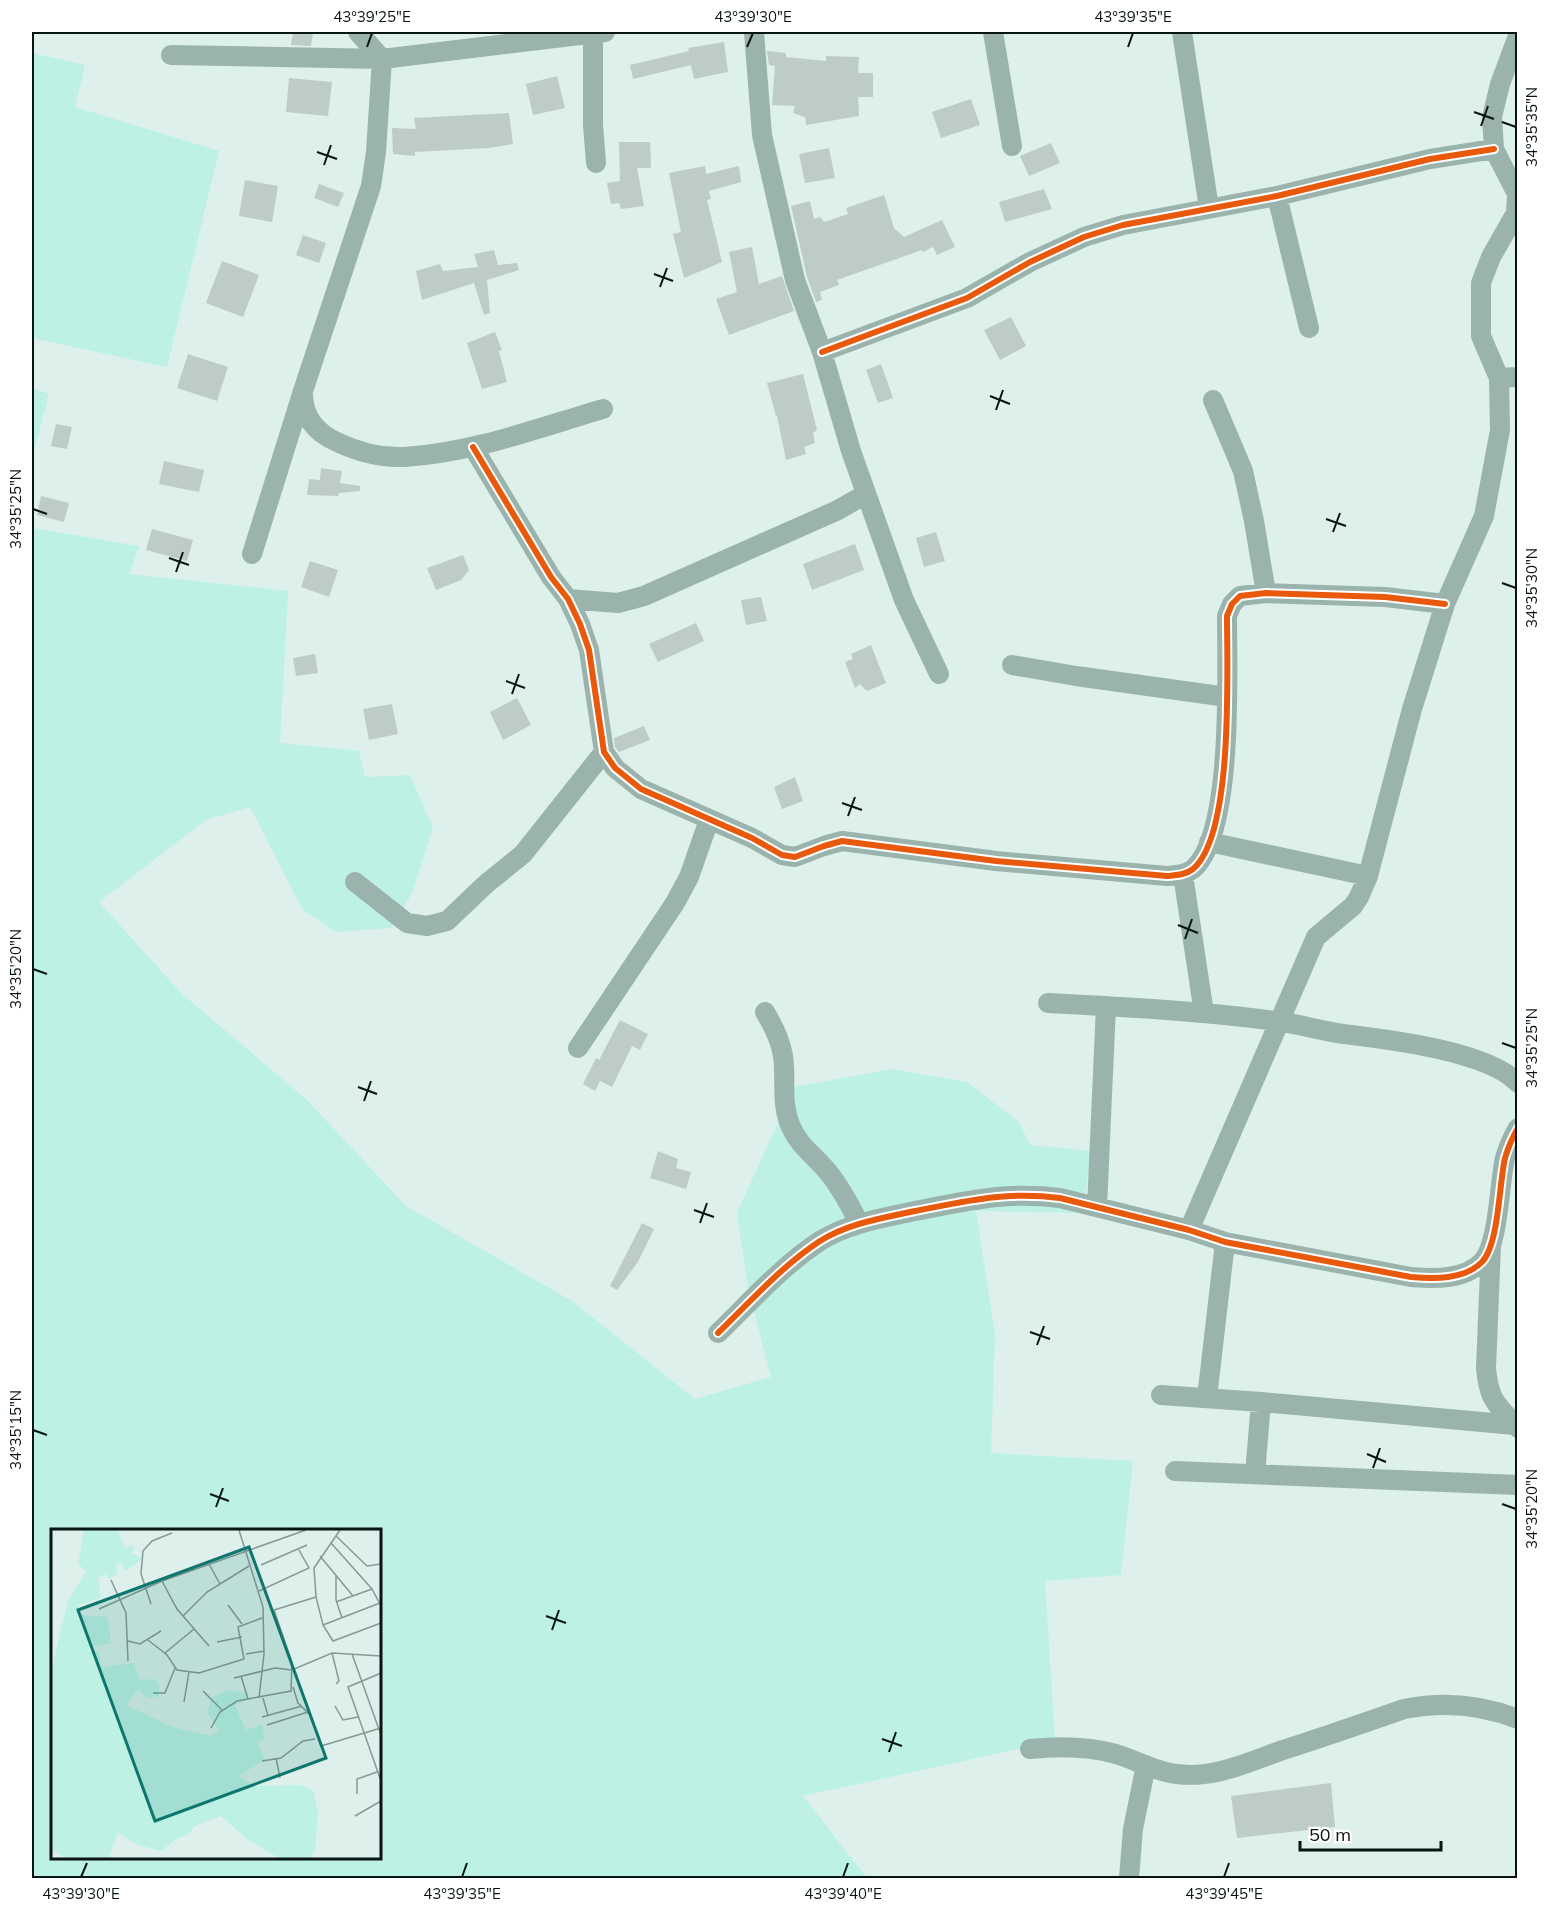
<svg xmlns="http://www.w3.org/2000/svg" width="1549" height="1910" viewBox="0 0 1549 1910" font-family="Mulish,sans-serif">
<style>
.green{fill:#bdf1e4;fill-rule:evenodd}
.building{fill:#bdccc8}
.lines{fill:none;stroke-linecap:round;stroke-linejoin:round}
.street{stroke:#9bb3ad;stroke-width:20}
.cycleway-casing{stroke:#fff;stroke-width:10}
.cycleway{stroke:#e8590c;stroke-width:6}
.ticks{fill:none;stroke:#091512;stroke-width:2}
.inset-road{fill:none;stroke:#889894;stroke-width:1.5}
.view{fill:#0f766e;fill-opacity:0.15;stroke:#0f766e;stroke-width:3}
.inset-edge{fill:none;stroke:#091512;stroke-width:3}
.neatline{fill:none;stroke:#091512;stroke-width:2}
.ticks-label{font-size:15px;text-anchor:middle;fill:#091512}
</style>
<rect width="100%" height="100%" fill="#ddf0eb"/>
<!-- green -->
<path class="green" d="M 32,53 L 85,65 L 75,107 L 219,151 L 167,367 L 32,338 Z
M 32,388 L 49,394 L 32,459 Z
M 32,528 L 139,546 L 129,574 L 288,591 L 280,743 L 359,751 L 365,777 L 410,775 L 433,827 L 413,891 L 391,928 L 336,932 L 302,909 L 250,807 L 206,820 L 99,902 L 181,993 L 306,1099 L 406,1206 L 572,1301 L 695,1399 L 771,1377 L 748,1287 L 737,1213 L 794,1087 L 891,1069 L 967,1082 L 1019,1122 L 1030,1145 L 1091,1151 L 1083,1213 L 976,1211 L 995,1335 L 991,1453 L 1133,1461 L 1121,1575 L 1045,1581 L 1055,1741 L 803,1796 L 867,1878 L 32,1878 ZM 52,1530 L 380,1530 L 380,1858 L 52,1858 Z"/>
<!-- building -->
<path class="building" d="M 293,32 L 313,32 L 311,46 L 291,45 Z
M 724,42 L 728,72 L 694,79 L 691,65 L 633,79 L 630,65 L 689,51 L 688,48 Z
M 767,51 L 786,53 L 786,57 L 826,61 L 826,56 L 859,57 L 858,73 L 873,73 L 873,97 L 858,97 L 859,116 L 806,125 L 805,117 L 793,113 L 795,106 L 772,105 L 775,66 L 769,65 Z
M 557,76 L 565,108 L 533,115 L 526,84 Z
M 289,78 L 332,82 L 328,116 L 286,112 Z
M 971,99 L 980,125 L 941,138 L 932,112 Z
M 509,113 L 513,144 L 489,148 L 415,152 L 415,156 L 393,154 L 392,128 L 416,129 L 414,118 Z
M 619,142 L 650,142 L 651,168 L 637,168 L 644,206 L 621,209 L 619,203 L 611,204 L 607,183 L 620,181 Z
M 1051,143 L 1060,163 L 1029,176 L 1020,156 Z
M 829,148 L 835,178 L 805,183 L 799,154 Z
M 705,166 L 706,174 L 739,166 L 741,182 L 709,191 L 711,199 L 707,200 L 722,262 L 684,278 L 673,234 L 681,232 L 669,173 Z
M 245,180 L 278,186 L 272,222 L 239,216 Z
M 319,184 L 344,193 L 338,207 L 314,198 Z
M 1044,189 L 1052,209 L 1005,222 L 999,202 Z
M 884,195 L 894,228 L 904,237 L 942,220 L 955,247 L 937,255 L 933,247 L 923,252 L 922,250 L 837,280 L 839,285 L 820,292 L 822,300 L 816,302 L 807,277 L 791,206 L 810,201 L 814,219 L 820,217 L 824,222 L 848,214 L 846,208 Z
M 303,235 L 326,243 L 319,263 L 296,255 Z
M 752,247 L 759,284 L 782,276 L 794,311 L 729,335 L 716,299 L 737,292 L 729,252 Z
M 494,250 L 498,265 L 517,263 L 519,270 L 487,280 L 490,313 L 484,315 L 474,283 L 422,300 L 416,271 L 440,264 L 443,271 L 478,267 L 474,254 Z
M 222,261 L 259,275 L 243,317 L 206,303 Z
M 1011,317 L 1026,346 L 1000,360 L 984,330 Z
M 495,332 L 502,350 L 499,351 L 507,382 L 482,389 L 467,343 Z
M 188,354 L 228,367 L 217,401 L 177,388 Z
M 881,364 L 893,398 L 878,403 L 866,370 Z
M 803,374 L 817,430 L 813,433 L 815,443 L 804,447 L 806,454 L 786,460 L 777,416 L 776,416 L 767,383 Z
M 56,424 L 72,427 L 67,449 L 51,446 Z
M 164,461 L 204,470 L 199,492 L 159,484 Z
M 321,468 L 342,471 L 340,483 L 360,486 L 360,491 L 339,493 L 338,496 L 307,495 L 309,479 L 320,480 Z
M 41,496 L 69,503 L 64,522 L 37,515 Z
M 152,529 L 193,540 L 187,561 L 146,550 Z
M 936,532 L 945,561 L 924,567 L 916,538 Z
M 855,544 L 864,570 L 812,590 L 803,564 Z
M 463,555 L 469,570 L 461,580 L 436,590 L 427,568 Z
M 310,561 L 338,570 L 329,597 L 301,587 Z
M 761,597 L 767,621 L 746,625 L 741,600 Z
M 696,623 L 704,641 L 658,662 L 649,644 Z
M 871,645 L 886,683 L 867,691 L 860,684 L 855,688 L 845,662 L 853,659 L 851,654 Z
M 315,654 L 318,673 L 296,676 L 293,658 Z
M 517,698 L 531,725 L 503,740 L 490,712 Z
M 392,704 L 398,734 L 369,740 L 363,709 Z
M 644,726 L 650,740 L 619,752 L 615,747 L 614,738 Z
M 795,777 L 803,801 L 782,809 L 774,787 Z
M 620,1020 L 648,1034 L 640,1050 L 632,1046 L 612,1087 L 600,1081 L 595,1091 L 583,1084 L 596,1058 L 599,1060 Z
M 658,1151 L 678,1159 L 676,1168 L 691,1172 L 686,1189 L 650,1178 Z
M 642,1223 L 654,1229 L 638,1262 L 617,1290 L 610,1286 Z
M 1331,1783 L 1335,1827 L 1237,1838 L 1231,1796 Z"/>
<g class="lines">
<!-- street -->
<path class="street" d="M 593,32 L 593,125 L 596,163
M 754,32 L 762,135 L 795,280 L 822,352 L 851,451 L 904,600 L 939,674
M 993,32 L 1012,146
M 1182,32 L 1209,208
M 171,55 L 382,59 L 605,32
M 1277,196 L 1309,328
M 822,352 L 967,298 L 1030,262 L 1084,237 L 1123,225 L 1277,196 L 1430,159 L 1494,149
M 1499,378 L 1518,377
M 303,394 C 303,418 317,433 337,442 C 358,452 381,458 404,457 C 472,453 538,428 603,409
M 1213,400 L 1243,471 L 1254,521 L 1266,593
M 473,447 L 551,577 L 568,599 L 580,624 L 589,650 L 604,752 L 615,768 L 641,789 L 752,838 L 782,855 L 795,857 L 824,846 L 842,841 L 996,861 L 1167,876 C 1177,875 1185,875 1193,869 C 1234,834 1227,669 1227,616 L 1232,604 L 1240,596 L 1266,593 L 1385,597 L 1445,604
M 252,554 L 303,391 L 371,186 L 376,152 L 382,59 L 358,32
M 568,599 L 618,603 L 644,596 L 838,510 L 866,494
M 1012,665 L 1076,676 L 1227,697
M 1209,842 L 1368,876
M 1183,875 L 1204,1013
M 355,882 L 407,923 L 427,926 L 447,921 L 486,884 L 523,854 L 604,752
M 1048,1003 C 1125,1007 1201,1011 1276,1021 C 1299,1024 1321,1031 1344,1034 C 1386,1039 1488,1051 1518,1083
M 765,1012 C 775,1029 784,1047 784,1068 C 785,1088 782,1107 791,1127 C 799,1146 815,1156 828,1172 C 841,1188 850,1205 859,1223
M 578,1048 L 675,903 L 689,877 L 709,820
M 1097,1207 L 1106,1006
M 1189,1230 L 1316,937 L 1353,906 L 1359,897 L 1368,876 L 1412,709 L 1445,604 L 1484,516 L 1500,430 L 1499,378 L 1481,336 L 1481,283 L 1491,257 L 1516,213 L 1517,194 L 1494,149 L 1492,117 L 1500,84 L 1518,36
M 1491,1246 L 1486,1368 C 1489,1402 1497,1404 1518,1428
M 718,1333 C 750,1302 783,1265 820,1241 C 849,1223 883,1218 915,1211 C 967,1201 1006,1191 1060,1198 L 1189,1230 L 1225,1242 L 1411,1277 C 1434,1279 1464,1280 1482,1262 C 1499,1244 1499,1184 1505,1158 C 1508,1148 1512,1138 1518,1128
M 1161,1395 L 1261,1402 L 1515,1425
M 1207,1398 L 1225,1242
M 1175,1471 L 1518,1485
M 1255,1474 L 1261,1402
M 1030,1749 C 1059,1746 1087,1746 1116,1754 C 1136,1760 1156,1772 1177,1774 C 1213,1779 1249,1762 1283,1750 C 1324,1737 1364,1723 1404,1709 C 1444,1701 1480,1704 1518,1719
M 1129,1878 L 1133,1829 L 1146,1765"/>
<defs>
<path id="cycleway" d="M 822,352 L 967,298 L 1030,262 L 1084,237 L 1123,225 L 1277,196 L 1430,159 L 1494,149
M 473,447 L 551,577 L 568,599 L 580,624 L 589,650 L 604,752 L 615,768 L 641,789 L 752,838 L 782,855 L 795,857 L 824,846 L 842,841 L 996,861 L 1167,876 C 1177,875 1185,875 1193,869 C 1234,834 1227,669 1227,616 L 1232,604 L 1240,596 L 1266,593 L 1385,597 L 1445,604
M 718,1333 C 750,1302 783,1265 820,1241 C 849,1223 883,1218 915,1211 C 967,1201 1006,1191 1060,1198 L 1189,1230 L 1225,1242 L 1411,1277 C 1434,1279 1464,1280 1482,1262 C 1499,1244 1499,1184 1505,1158 C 1508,1148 1512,1138 1518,1128"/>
</defs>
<!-- cycleway casing -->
<use href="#cycleway" class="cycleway-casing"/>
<!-- cycleway -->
<use href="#cycleway" class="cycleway"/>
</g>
<!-- ticks -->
<path class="ticks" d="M 367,47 L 372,33M 747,47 L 753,33M 1128,47 L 1133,33M 1474,112 L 1494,119M 1502,122 L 1516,127M 1481,126 L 1488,106M 317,152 L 337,159M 324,165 L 331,145M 654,274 L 673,281M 660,287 L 667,268M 990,396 L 1010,404M 996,410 L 1003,390M 33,509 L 47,514M 1326,519 L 1346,526M 1333,532 L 1340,513M 169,558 L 189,565M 176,572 L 183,552M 1502,583 L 1516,588M 506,681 L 525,688M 512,694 L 519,674M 842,803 L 862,810M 848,816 L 855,797M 1178,925 L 1198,933M 1185,939 L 1192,919M 33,969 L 47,974M 1502,1043 L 1516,1048M 358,1087 L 377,1094M 364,1101 L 371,1081M 694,1210 L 714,1217M 700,1223 L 707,1203M 1030,1332 L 1050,1339M 1037,1345 L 1044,1326M 33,1430 L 47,1435M 1367,1454 L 1386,1462M 1373,1468 L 1380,1448M 210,1494 L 229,1501M 1502,1504 L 1516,1509M 216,1507 L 223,1488M 546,1616 L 566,1623M 552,1630 L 559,1610M 882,1739 L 902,1746M 889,1752 L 896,1732M 81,1877 L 87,1863M 462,1877 L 467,1863M 843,1877 L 848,1863M 1224,1877 L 1229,1863"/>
<!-- overview -->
<g transform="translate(51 1529)">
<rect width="330" height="330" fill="#ddf0eb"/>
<path d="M 33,1 L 67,1 L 74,19 L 84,16 L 81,24 L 91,30 L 74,42 L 71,34 L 65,36 L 67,45 L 58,50 L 55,45 L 47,49 L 50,69 L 27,76 L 30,86 L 57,88 L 60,114 L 38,118 L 38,122 L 48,122 L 50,138 L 83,134 L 88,151 L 104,150 L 108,155 L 108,167 L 97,169 L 87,160 L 75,176 L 121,198 L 160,207 L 168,202 L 157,185 L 159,169 L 177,161 L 194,164 L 196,171 L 184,176 L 195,201 L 211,196 L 214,210 L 206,213 L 214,230 L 188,247 L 204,257 L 249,256 L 262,261 L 267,282 L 264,322 L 258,329 L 228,329 L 197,311 L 170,287 L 144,297 L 137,306 L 128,308 L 110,322 L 84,315 L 67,303 L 58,329 L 14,329 L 0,320 L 0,143 L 17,72 L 35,42 L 27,35 Z" fill="#bdf1e4"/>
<path class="inset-road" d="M 188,1 L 212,78 L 213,125 L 208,169M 289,1 L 263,39 L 265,68 L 272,96 L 282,112 L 330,94M 285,7 L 316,37 L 330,35M 280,14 L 321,60 L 330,77M 269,27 L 302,67M 158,35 L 169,55M 210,36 L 256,16M 285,47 L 285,71 L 291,89M 60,51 L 75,84 L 77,132M 111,52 L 126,80 L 158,117M 208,62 L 258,39 L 248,21M 285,73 L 321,60M 100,75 L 90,45 L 92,22 L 101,12 L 121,4M 177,76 L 191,95M 48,80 L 111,52 L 255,1M 132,87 L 156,63 L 198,37M 272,96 L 329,74M 97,111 L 116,126 L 126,141 L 148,144 L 193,130 L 187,98 L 211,89M 77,112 L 89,115 L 110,102M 166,113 L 191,108M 114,124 L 143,100M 281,124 L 288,152 L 285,155M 195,125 L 213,122M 301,125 L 330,206M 330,144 L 297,158 L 330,252M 190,147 L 197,170M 183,149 L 224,139 L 241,141 L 281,124 L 330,127M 242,158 L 247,174 L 259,186 L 270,217 L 330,199M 152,162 L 171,181M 102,164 L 114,164 L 124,139M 212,169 L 217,187M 133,173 L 138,143M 284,177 L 292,191 L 307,188M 211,188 L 251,177M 216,196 L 257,183M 160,199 L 169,183 L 186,172 L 240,162 L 241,133 L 223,81 L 265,68M 225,229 L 229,249M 211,232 L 230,229 L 252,212 L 264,210M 306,265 L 306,250 L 326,243M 304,287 L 330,272"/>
<path class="view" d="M 198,18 L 275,229 L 104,292 L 27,81 Z"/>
<rect width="330" height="330" class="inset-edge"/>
</g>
<!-- border -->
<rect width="1549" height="1910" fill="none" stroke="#ffffff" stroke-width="66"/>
<!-- scale -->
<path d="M1300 1841v9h141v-9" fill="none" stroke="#091512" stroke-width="3"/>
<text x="1309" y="1841" font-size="18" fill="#091512" stroke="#ffffff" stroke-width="4.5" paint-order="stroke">50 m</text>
<rect x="33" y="33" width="1483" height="1844" class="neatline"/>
<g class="ticks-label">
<text x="372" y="22">43°39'25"E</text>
<text x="753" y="22">43°39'30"E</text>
<text x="1133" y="22">43°39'35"E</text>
<text transform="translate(1532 127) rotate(-90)" y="5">34°35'35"N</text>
<text transform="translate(16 509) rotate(-90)" y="5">34°35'25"N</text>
<text transform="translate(1532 588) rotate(-90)" y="5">34°35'30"N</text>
<text transform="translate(16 969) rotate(-90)" y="5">34°35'20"N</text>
<text transform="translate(1532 1048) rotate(-90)" y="5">34°35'25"N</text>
<text transform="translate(16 1430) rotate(-90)" y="5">34°35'15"N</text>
<text transform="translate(1532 1509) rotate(-90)" y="5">34°35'20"N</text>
<text x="81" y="1899">43°39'30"E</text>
<text x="462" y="1899">43°39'35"E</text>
<text x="843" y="1899">43°39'40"E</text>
<text x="1224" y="1899">43°39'45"E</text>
</g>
</svg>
